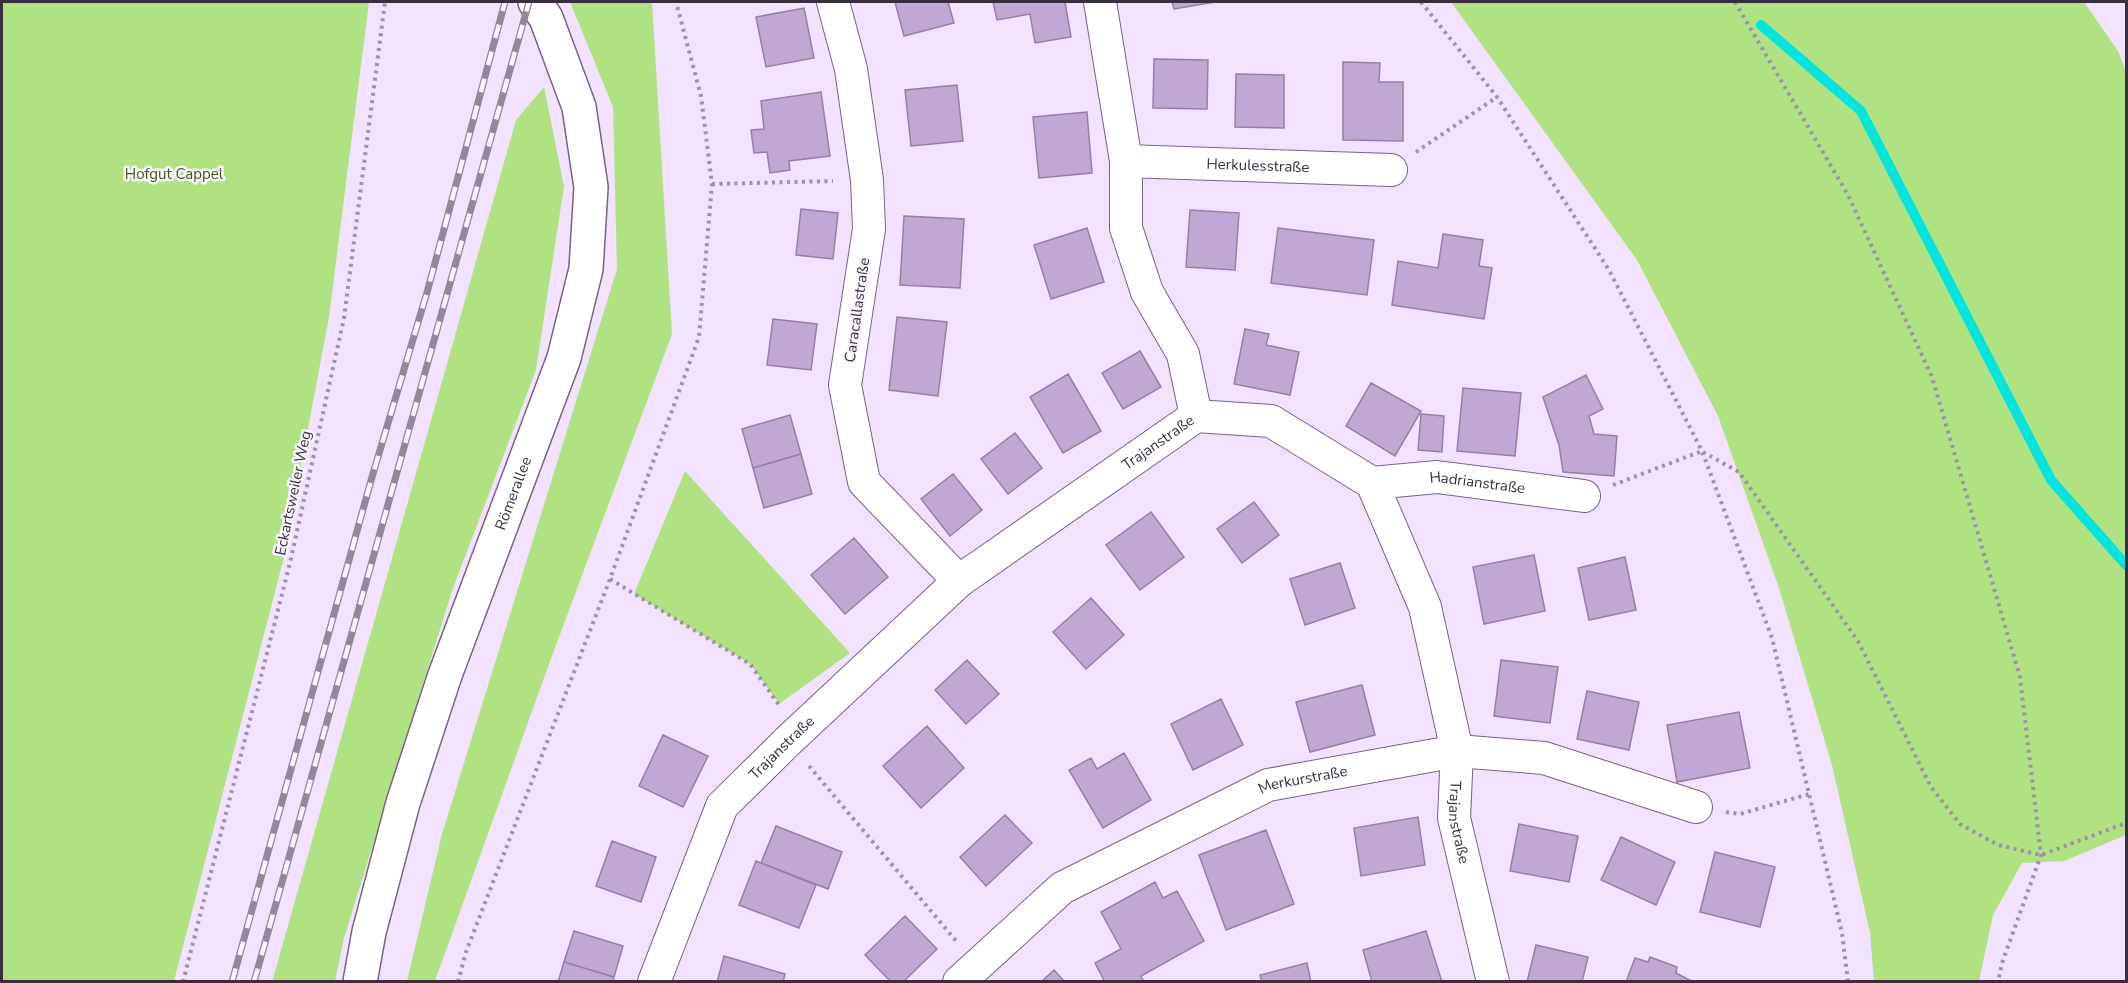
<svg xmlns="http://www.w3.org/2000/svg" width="2128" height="983" viewBox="0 0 2128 983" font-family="'Nunito Sans',sans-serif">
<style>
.green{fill:#b1e281}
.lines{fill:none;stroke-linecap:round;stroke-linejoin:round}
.stream{stroke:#04e5dd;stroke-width:10}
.building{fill:#c0a7d4;stroke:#967ea9;stroke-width:1.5}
.minor-casing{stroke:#79618a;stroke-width:34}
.tertiary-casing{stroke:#79618a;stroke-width:36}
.path{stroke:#9e91a9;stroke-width:4;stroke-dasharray:3 4.5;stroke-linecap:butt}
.minor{stroke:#fff;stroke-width:32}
.tertiary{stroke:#fff;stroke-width:33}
.rail-casing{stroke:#93869d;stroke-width:7}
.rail{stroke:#faf4fe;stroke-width:4.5;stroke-dasharray:14;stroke-linecap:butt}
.labels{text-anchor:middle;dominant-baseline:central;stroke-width:5;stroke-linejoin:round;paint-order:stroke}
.street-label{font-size:15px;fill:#382e40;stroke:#faf4fe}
.park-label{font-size:15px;fill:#3d5d16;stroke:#faf4fe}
</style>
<rect width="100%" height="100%" fill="#f2e2ff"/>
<!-- green -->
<path class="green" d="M 2,2 L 369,2 L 329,317 L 283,561 L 174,981 L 2,981 Z
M 570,2 L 652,2 L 672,334 L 549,664 L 435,981 L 407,981 L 442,834 L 617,269 L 613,107 Z
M 1451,2 L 2084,2 L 2118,51 L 2126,71 L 2126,835 L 2064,861 L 2022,863 L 1993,915 L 1979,981 L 1874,981 L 1870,933 L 1832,765 L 1779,588 L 1718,416 L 1637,260 Z
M 544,87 L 564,186 L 536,370 L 452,591 L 344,938 L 335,981 L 272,982 L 516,120 Z
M 685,471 L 850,653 L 779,704 L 750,664 L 634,594 Z"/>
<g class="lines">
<!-- stream -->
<path class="stream" d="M 1761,25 L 1861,111 L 2051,480 L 2126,565"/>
</g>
<!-- building -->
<path class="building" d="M 895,2 L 948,2 L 954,23 L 904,36 Z
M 993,2 L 1065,2 L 1071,37 L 1035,43 L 1030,14 L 997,20 Z
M 1172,2 L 1215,2 L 1174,9 Z
M 804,8 L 814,58 L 766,67 L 756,17 Z
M 1154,59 L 1208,60 L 1207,109 L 1153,108 Z
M 1343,62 L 1380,63 L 1379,82 L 1403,82 L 1403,141 L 1343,140 Z
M 1236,74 L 1284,75 L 1284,128 L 1235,127 Z
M 957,85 L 963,141 L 911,146 L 905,90 Z
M 821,92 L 830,156 L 789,161 L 790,170 L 770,173 L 767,152 L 754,153 L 751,130 L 764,129 L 761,101 Z
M 1087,112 L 1092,173 L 1039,178 L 1033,117 Z
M 801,209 L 838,213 L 833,259 L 796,255 Z
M 1190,210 L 1239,213 L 1235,270 L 1186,267 Z
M 904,216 L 964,219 L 960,288 L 900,285 Z
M 1087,228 L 1104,282 L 1051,299 L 1034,245 Z
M 1278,228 L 1374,240 L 1367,295 L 1271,283 Z
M 1443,234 L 1483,240 L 1479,266 L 1492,268 L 1484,319 L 1392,305 L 1398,261 L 1438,268 Z
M 897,317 L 947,322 L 938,396 L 889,390 Z
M 773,319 L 817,324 L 811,370 L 767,365 Z
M 1245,329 L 1269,334 L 1266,345 L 1299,352 L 1290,395 L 1234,384 Z
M 1140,351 L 1161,387 L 1123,409 L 1102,373 Z
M 1068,374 L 1101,431 L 1063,453 L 1030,397 Z
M 1586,375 L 1603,409 L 1589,416 L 1594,434 L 1617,436 L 1614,476 L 1563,472 L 1559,445 L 1543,397 Z
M 1371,383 L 1421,411 L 1395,456 L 1346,426 Z
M 1463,388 L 1521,393 L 1515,456 L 1457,451 Z
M 1421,414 L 1444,416 L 1442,452 L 1418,450 Z
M 790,415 L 801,454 L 753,468 L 742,429 Z
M 1015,433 L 1042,468 L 1008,494 L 981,459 Z
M 801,454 L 812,494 L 764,508 L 753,468 Z
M 953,474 L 982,510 L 950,536 L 921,499 Z
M 1254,502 L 1279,535 L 1242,563 L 1217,529 Z
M 1151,512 L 1184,557 L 1140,590 L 1106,545 Z
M 854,538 L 888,577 L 845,614 L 811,575 Z
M 1534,555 L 1545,611 L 1484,624 L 1473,567 Z
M 1625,557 L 1636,610 L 1589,620 L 1578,568 Z
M 1340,563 L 1355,608 L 1305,625 L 1290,579 Z
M 1091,598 L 1124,635 L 1086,669 L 1053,632 Z
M 967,660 L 999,694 L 966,724 L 935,690 Z
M 1501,660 L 1558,667 L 1550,723 L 1494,716 Z
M 1362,685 L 1375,735 L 1310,752 L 1296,702 Z
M 1587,691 L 1639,702 L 1629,750 L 1577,739 Z
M 1221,699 L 1243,745 L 1193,770 L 1171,724 Z
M 1739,712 L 1750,768 L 1677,782 L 1667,725 Z
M 927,726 L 964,768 L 921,808 L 883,766 Z
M 663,735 L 708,756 L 683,807 L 639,786 Z
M 1124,753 L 1151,800 L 1103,828 L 1069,770 L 1091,758 L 1097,769 Z
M 1005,815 L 1032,843 L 986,886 L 960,857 Z
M 1418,817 L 1425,865 L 1361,876 L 1354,828 Z
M 1519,824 L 1578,836 L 1569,882 L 1510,871 Z
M 776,826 L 842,852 L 828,889 L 761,863 Z
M 1266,830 L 1294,904 L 1226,930 L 1199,855 Z
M 1621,837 L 1675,862 L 1656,905 L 1601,880 Z
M 612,841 L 656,857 L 641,902 L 596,886 Z
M 1715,852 L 1775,867 L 1760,927 L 1700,912 Z
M 756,861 L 816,885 L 799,928 L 739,905 Z
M 1155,882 L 1163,898 L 1177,891 L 1204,941 L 1141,976 L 1144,982 L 1105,982 L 1095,963 L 1121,949 L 1101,912 Z
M 905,916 L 937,949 L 903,982 L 891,982 L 865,955 Z
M 574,931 L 623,946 L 614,977 L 564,962 Z
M 1426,931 L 1442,982 L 1372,982 L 1363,950 Z
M 1536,945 L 1588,957 L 1582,982 L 1527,982 Z
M 724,956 L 785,974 L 783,982 L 717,982 Z
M 1650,957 L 1677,967 L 1676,973 L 1693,982 L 1626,982 L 1635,958 L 1648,962 Z
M 564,962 L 614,977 L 613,982 L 558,982 Z
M 1307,963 L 1311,982 L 1262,982 L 1260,975 Z
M 1054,970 L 1065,982 L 1041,982 Z"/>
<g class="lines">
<defs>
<g id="minor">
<path d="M 833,2 L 851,69 L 867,180 L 869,229 L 845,385 L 864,482 L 959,581"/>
<path d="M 1100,2 L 1126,161 L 1126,228 L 1147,292 L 1183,354 L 1196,416"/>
<path id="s1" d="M 1126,161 L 1391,170"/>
<path id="s2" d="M 1372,483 L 1437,477 L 1584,496"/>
<path id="s3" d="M 654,982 L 722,806 L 788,741 L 959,581 L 1196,416 L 1271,421 L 1372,483 L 1425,607 L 1457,751 L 1454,818 L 1493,982"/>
<path id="s4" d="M 959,982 L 1062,888 L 1268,785 L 1457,751 L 1544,758 L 1696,807"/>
</g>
<g id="tertiary">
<path id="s5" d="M 360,982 L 369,932 L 403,803 L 445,675 L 564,358 L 586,269 L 591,187 L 579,107 L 546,18 L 535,2"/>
</g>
</defs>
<!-- minor casing -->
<use href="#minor" class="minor-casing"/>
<!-- tertiary casing -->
<use href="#tertiary" class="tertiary-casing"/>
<!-- path -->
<path class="path" d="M 1421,2 L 1497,97 L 1609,270 L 1702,451 L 1772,638 L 1842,933 L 1848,982
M 1735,2 L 1848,195 L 1932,377 L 2020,677 L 2041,855 L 2002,963 L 1998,982
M 1416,152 L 1497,97
M 712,184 L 833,181
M 1703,452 L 1739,472 L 1858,641 L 1931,787 L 1960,824 L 1998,845 L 2041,855 L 2126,823
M 1613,485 L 1702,451
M 610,579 L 750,664 L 779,705
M 809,766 L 957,942
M 1726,812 L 1740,814 L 1809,794
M 183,982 L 290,563 L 344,318 L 385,2
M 458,982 L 466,952 L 610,579 L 699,337 L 712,184 L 701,96 L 676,2"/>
<!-- minor -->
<use href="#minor" class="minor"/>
<!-- tertiary -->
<use href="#tertiary" class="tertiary"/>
<defs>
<path id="rail" d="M 232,982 L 372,477 L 428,289 L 505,2
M 254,982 L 529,2"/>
</defs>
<!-- rail casing -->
<use href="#rail" class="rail-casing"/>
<!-- rail -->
<use href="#rail" class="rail"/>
</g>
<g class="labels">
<!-- street labels -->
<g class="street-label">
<text stroke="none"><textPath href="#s1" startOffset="132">Herkulesstraße</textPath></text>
<text transform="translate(857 310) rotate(-82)">Caracallastraße</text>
<text stroke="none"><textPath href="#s3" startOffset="758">Trajanstraße</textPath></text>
<text stroke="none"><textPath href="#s2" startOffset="106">Hadrianstraße</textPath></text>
<text transform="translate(293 493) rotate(-78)">Eckartsweiler Weg</text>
<text stroke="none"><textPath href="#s5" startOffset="513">Römerallee</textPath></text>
<text stroke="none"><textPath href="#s3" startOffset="272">Trajanstraße</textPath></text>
<text stroke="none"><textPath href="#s4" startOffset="405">Merkurstraße</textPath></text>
<text stroke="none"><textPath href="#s3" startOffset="1352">Trajanstraße</textPath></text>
</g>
<!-- park labels -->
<g class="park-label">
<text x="174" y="174">Hofgut Cappel</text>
</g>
</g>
<!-- border -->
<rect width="2128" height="983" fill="none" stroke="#382e40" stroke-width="6"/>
</svg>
